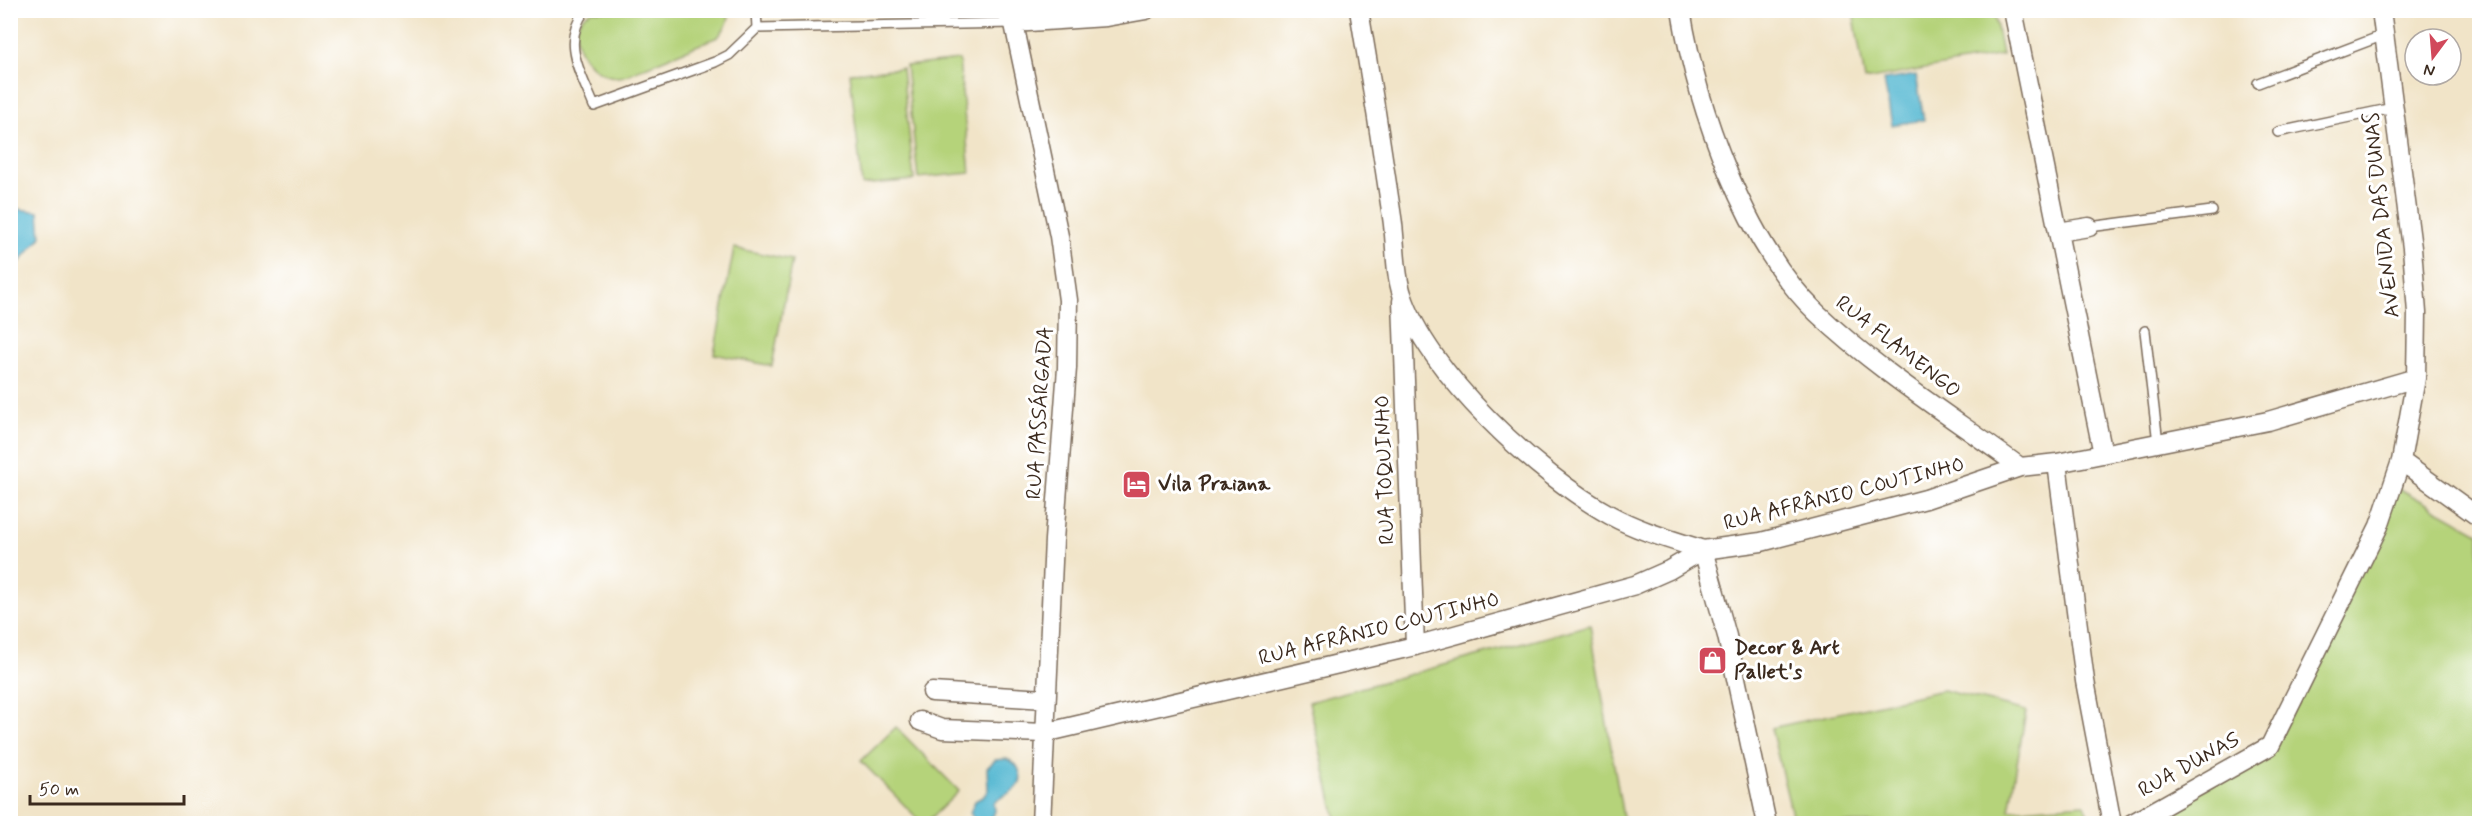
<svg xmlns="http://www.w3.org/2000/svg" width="2490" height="834" viewBox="0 0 2490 834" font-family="Mynerve,sans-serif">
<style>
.green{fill:#b5d37a;stroke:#787e4c;stroke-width:1.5}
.water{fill:#54b8d2;stroke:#487178;stroke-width:1.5}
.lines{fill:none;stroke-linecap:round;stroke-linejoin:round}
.lane-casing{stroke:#7b6b5a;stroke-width:12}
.street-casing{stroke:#7b6b5a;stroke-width:21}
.lane{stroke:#fff;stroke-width:9}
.street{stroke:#fff;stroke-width:18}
.labels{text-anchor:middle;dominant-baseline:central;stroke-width:6;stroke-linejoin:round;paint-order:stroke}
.street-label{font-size:21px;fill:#3b2a1e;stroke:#fff}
.poi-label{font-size:21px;font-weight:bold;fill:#3b2a1e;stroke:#fff;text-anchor:start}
</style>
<rect width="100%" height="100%" fill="#fff"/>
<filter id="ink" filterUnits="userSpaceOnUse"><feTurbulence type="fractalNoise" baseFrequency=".0167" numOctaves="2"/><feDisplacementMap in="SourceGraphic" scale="12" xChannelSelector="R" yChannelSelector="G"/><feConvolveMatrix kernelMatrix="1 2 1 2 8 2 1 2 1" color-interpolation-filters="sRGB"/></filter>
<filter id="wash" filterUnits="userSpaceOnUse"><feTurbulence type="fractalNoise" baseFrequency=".008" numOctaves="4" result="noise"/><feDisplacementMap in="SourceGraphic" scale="24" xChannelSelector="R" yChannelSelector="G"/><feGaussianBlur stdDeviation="1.35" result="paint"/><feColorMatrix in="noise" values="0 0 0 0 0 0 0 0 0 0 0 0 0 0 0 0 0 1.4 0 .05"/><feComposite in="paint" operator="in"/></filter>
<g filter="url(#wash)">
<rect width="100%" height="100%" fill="#f1e4c8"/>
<!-- green -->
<path class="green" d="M 593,11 L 729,11 C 730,22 725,28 718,37 C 694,47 669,57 645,67 C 637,70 627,77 619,77 C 586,78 556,25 593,11 Z
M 1853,11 L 1994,11 L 2002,55 L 1865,80 Z
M 959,60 L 970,173 L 918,178 L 906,66 Z
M 902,68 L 914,180 L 862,185 L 850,73 Z
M 734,248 L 792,260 L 772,366 L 714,354 Z
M 2393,485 L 2479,533 L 2479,823 L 2148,824 L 2270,746 Z
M 1590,625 L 1624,823 L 1337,823 L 1309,702 Z
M 1943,690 L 2026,711 L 2009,810 L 2084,804 L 2091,823 L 1794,823 L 1771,728 Z
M 896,727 L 959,791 L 926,823 L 922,823 L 861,761 Z"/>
<!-- water -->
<path class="water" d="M 1916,75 L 1924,120 L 1892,125 L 1884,80 Z
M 11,208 L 39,212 L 41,237 L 11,272 Z
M 1007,759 C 1014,762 1018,765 1020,773 C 1025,791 1003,793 994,803 L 995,811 L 991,821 C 981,824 975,822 970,813 L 975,801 L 984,796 L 988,790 L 987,768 L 995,760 Z"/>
</g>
<g filter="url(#ink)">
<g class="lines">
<defs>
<path id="lane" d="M 585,10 C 560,43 581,73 594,106 L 715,62 L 729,55 L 757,28 L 756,10
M 757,28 L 1013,23
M 2258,83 L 2384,35
M 2278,132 L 2393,108
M 2089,227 L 2212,211
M 2145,331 L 2158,443"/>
<path id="street" d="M 1011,10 L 1059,236 L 1068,300 L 1067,368 L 1054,540 L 1041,824
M 1359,10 C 1371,79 1382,148 1392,217 C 1396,241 1394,270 1402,294 C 1426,372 1539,476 1610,515 C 1639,531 1672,540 1703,550
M 1681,10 C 1697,108 1745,244 1817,313 C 1877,370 1953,418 2020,467
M 2013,10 L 2103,454
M 1013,23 L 1106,17 L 1146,10
M 2058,232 L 2089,227
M 1402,301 L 1415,646
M 2401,461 L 2480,518
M 2057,463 L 2085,681 L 2112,824
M 1703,550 L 1727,636 L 1767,824
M 932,692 L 1045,699
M 920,721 L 942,729 L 1044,733 L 1415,646 L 1635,585 L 1669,570 L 1703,550 L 1761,542 L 1926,499 L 2020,467 L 2057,463 L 2268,421 L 2416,378
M 2131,824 L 2270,746 L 2379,526 L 2401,461 L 2416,378 L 2417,313 L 2412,248 L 2381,10"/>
</defs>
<!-- lane casing -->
<use href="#lane" class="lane-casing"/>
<!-- street casing -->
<use href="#street" class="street-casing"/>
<!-- lane -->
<use href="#lane" class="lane"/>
<!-- street -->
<use href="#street" class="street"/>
</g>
</g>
<!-- icons -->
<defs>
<symbol id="hotel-square" viewBox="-11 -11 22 22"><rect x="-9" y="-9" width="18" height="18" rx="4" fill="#d1495b" stroke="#fff"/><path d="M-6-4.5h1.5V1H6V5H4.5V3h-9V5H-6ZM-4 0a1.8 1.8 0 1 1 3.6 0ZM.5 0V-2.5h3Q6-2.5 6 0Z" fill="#fff"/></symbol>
<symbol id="shop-square" viewBox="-11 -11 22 22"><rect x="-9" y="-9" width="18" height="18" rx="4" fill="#d1495b" stroke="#fff"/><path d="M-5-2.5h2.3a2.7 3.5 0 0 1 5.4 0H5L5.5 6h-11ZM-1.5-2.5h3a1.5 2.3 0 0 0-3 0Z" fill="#fff"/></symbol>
</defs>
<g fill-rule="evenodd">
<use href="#hotel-square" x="1120" y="468" width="33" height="33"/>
<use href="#shop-square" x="1696" y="644" width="33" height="33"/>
</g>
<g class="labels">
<!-- street labels -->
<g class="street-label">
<text transform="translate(2382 215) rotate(-96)">AVENIDA DAS DUNAS</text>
<text transform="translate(1898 347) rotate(38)">RUA FLAMENGO</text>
<text transform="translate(1040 413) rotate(-86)">RUA PASSÁRGADA</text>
<text transform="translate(1385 470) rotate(-92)">RUA TOQUINHO</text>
<text transform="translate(1844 494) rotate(-14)">RUA AFRÂNIO COUTINHO</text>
<text transform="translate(1379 629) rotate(-14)">RUA AFRÂNIO COUTINHO</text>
<text transform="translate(2189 765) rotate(-29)">RUA DUNAS</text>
</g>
<!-- poi labels -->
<g class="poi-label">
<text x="1158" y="484">Vila Praiana</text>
<text x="1734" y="648">Decor &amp; Art<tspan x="1734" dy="24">Pallet's</tspan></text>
</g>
</g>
<!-- margin -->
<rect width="2490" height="834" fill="none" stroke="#fff" stroke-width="36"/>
<!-- north arrow -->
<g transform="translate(2433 57) rotate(196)"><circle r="28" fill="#ffffff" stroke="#b1aaa5" stroke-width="1.5"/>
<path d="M0-4.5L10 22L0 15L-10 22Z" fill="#d1495b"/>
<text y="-9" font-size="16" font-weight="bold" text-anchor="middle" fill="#3b2a1e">N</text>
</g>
<!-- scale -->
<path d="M30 795v9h154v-9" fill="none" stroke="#3b2a1e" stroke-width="3"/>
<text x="39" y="795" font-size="18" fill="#3b2a1e" stroke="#ffffff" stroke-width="4.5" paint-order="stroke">50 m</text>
</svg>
